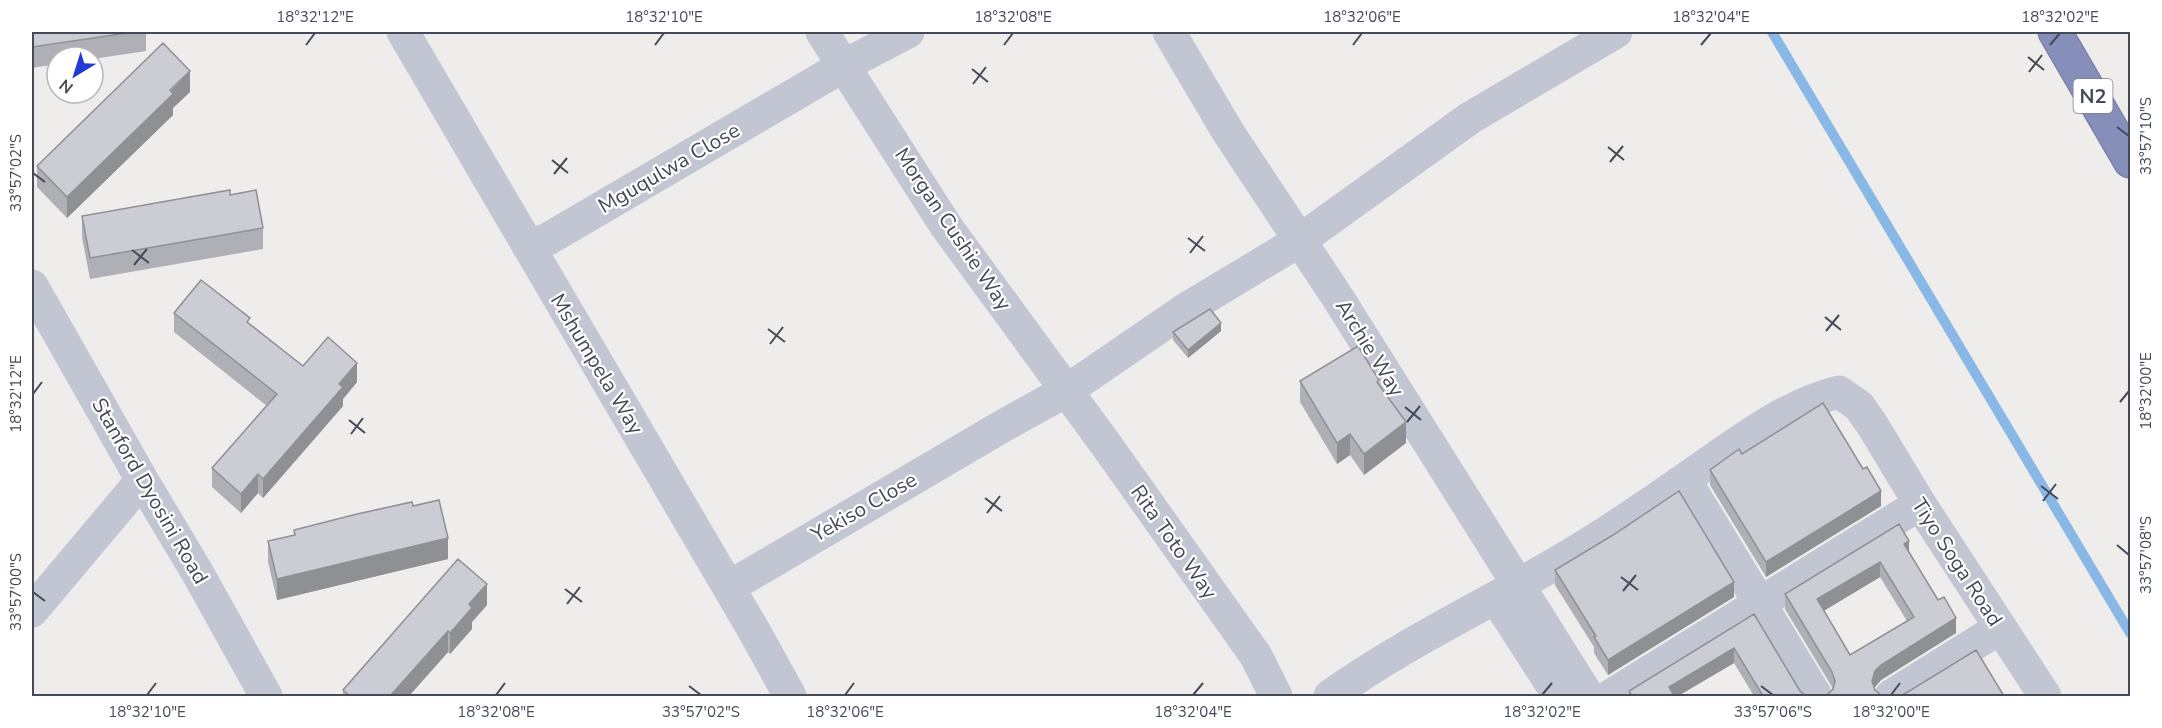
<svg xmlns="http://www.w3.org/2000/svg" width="2162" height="728" viewBox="0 0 2162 728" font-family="'Nunito Sans',sans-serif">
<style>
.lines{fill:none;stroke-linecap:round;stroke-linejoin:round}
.stream{stroke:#8ab8e6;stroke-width:10}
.highway-casing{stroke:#717aa4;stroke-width:35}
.minor{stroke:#c2c6d3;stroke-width:33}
.highway{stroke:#858fb9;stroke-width:33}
.wall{fill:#afb0b6;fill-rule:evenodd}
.shaded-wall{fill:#8f9094}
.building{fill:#cccdd4;stroke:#8f9094;stroke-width:1.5;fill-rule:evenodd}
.ticks{fill:none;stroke:#454a58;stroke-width:2}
.labels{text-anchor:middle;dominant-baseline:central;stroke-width:4.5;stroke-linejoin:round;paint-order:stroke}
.shield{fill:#fff;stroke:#7d808a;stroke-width:1.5}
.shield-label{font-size:20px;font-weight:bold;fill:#454a58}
.street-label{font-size:21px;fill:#454a58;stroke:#fff}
.neatline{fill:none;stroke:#454a58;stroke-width:2}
.ticks-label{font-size:15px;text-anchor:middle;fill:#454a58}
</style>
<rect width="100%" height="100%" fill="#efecec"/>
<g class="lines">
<!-- stream -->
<path class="stream" d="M 1772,32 L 2130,633"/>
<defs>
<path id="highway" d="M 2055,32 L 2130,161"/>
</defs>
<!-- highway casing -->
<use href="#highway" class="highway-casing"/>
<!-- minor -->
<path class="minor" d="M 403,32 L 753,629 L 790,696
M 822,32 L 946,226 L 1107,446 L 1256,656 L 1276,696
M 1169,32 L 1228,132 L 1338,298 L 1588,696
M 528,246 L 548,239 L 845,65 L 908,32
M 32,286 L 142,480 L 197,572 L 266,696
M 1685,480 L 1816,696
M 729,587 L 1001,427 L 1066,391 L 1183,311 L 1299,241 L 1470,118 L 1616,32
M 1496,598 L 1559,696
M 32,611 L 142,480
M 1330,696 C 1411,638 1504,597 1588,544 C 1627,520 1664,494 1701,468 C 1743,439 1789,404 1839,392 L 1859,406 L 1873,426 L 1920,504 L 2045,696
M 1610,696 L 1920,504
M 1891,696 L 2000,628"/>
<!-- highway -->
<use href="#highway" class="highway"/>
</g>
<!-- wall -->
<path class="wall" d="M 32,32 L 146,32 L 146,51 L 93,59 L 93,57 L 57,57 L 57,64 L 32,68 Z
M 190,92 L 173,108 L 173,115 L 67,218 L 37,187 L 37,166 Z
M 230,195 L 263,228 L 263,249 L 90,279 L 82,237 L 82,216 Z
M 174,313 L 250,324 L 303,366 L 357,382 L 343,399 L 343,406 L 263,498 L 258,493 L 241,513 L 212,487 L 212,468 L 267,406 L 174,332 Z
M 1221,331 L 1188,358 L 1173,340 L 1173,332 Z
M 1300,381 L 1379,385 L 1406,443 L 1364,475 L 1350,455 L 1337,464 L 1300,402 Z
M 1742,454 L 1881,506 L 1766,577 L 1710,485 L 1710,470 Z
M 413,506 L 448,559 L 277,600 L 268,562 L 268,541 L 294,535 L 294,530 Z
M 1909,552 L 1956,633 L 1881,680 L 1875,687 L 1875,690 L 1833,689 L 1832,687 L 1785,609 L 1785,594 ZM 1880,577 L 1907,621 L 1850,655 L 1823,611 Z
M 1555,570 L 1734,597 L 1608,675 L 1594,653 L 1594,647 L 1555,585 Z
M 487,605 L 472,622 L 472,629 L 450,654 L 448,652 L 409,696 L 343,696 L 343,690 Z
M 1754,614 L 1800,691 L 1806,696 L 1754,696 L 1734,663 L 1678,696 L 1629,696 L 1629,691 Z"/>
<!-- shaded-wall -->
<path class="shaded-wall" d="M 190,71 L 190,92 L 173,108 L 173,115 L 67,218 L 67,197 Z
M 1221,323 L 1221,331 L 1188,358 L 1188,350 Z
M 357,363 L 357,382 L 343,399 L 343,406 L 263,498 L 263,479 L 339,384 Z
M 1406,422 L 1406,443 L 1364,475 L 1364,454 Z
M 1350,434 L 1350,455 L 1337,464 L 1337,443 Z
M 258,474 L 258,493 L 241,513 L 241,494 Z
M 1881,491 L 1881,506 L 1766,577 L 1766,562 Z
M 448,538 L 448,559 L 277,600 L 277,579 Z
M 1909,541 L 1909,556 L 1904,544 Z
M 1880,562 L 1880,577 L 1817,615 L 1817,599 Z
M 1734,582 L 1734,597 L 1608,675 L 1608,660 Z
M 487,584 L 487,605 L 472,622 L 472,629 L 450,654 L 450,633 L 469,604 Z
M 1956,618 L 1956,633 L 1881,680 L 1875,687 L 1872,696 L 1872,681 L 1875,671 L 1881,665 Z
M 448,631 L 448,652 L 409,696 L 390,696 Z
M 1734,648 L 1734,663 L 1678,696 L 1669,696 L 1669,687 Z"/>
<!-- building -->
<path class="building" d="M 32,32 L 134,32 L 32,47 Z
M 163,43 L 190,71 L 170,90 L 173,94 L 67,197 L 37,166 Z
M 230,190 L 230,195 L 256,190 L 263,228 L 90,258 L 82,216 Z
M 201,280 L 250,318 L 247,322 L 303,366 L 328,337 L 357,363 L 339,384 L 343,387 L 263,479 L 258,474 L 241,494 L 212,468 L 277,394 L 174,313 Z
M 1210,309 L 1221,323 L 1188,350 L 1173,332 Z
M 1358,346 L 1379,380 L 1377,382 L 1406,422 L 1364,454 L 1350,434 L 1337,443 L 1300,381 Z
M 1823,403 L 1863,469 L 1867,467 L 1881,491 L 1766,562 L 1710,470 L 1739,449 L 1742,454 Z
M 1679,491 L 1734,582 L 1608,660 L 1594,637 L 1596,636 L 1555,570 L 1613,535 Z
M 439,500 L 448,538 L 277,579 L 268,541 L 295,535 L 294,530 L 357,514 L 412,502 L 413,506 Z
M 1899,524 L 1909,541 L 1904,544 L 1938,600 L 1944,597 L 1956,618 L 1881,665 L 1875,671 L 1872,681 L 1875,690 L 1882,696 L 1826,696 L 1833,689 L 1835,681 L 1832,672 L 1785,594 ZM 1880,562 L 1914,617 L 1850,655 L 1817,599 Z
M 458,559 L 487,584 L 469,604 L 472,608 L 450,633 L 448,631 L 390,696 L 350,696 L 343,690 Z
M 1754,614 L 1800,691 L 1806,696 L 1763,696 L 1734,648 L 1669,687 L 1674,696 L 1632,696 L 1629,691 Z
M 1976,650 L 2004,696 L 1901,696 Z"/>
<!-- ticks -->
<path class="ticks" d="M 306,45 L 315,33M 655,45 L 664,33M 1004,45 L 1013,33M 1353,45 L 1362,33M 1701,45 L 1711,33M 2050,45 L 2060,33M 2028,57 L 2044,70M 972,69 L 988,82M 2029,72 L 2042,55M 973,84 L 986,67M 2117,127 L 2129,136M 1608,147 L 1624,160M 552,160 L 568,173M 1610,162 L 1623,146M 33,173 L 45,182M 554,174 L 567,158M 1188,238 L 1205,251M 132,250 L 149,263M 1190,253 L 1203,236M 134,265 L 147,249M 1825,317 L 1841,330M 768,329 L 785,342M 1826,331 L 1839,315M 770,344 L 783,327M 33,394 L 42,382M 2120,402 L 2129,391M 1405,407 L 1421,420M 349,420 L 365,433M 1407,422 L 1420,406M 351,434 L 363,418M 2041,486 L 2058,499M 985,498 L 1002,511M 2043,501 L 2056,484M 987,513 L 1000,496M 2117,545 L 2129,555M 1621,577 L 1638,590M 565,589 L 582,602M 1623,591 L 1636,575M 33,592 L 45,601M 567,604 L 580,587M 689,686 L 701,695M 1761,686 L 1773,695M 147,695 L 156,683M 496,695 L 505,683M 845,695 L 854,683M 1193,695 L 1203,683M 1542,695 L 1552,683M 1891,695 L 1900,683"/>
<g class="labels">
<!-- shield labels -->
<rect class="shield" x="2073.5" y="79" width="39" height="34" rx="4.5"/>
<g class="shield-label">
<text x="2093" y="96">N2</text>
</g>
<!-- street labels -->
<g class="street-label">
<text transform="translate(669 168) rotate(-30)">Mguqulwa Close</text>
<text transform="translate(953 229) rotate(56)">Morgan Cushie Way</text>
<text transform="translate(1370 348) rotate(58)">Archie Way</text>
<text transform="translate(597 364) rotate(59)">Mshumpela Way</text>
<text transform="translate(150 491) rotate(60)">Stanford Dyosini Road</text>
<text transform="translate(864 507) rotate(-30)">Yekiso Close</text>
<text transform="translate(1174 542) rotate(55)">Rita Toto Way</text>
<text transform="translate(1957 562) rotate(57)">Tiyo Soga Road</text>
</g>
</g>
<!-- border -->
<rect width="2162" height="728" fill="none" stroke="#ffffff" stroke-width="66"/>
<!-- north arrow -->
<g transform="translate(75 75) rotate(218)"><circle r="28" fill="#ffffff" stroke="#b5b7bc" stroke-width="1.5"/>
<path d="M0-4.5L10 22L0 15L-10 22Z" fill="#223bd2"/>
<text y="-9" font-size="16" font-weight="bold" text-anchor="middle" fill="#454a58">N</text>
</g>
<rect x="33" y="33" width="2096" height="662" class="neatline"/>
<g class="ticks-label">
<text x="315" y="22">18°32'12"E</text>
<text x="664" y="22">18°32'10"E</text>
<text x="1013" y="22">18°32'08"E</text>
<text x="1362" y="22">18°32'06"E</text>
<text x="1711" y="22">18°32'04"E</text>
<text x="2060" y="22">18°32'02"E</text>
<text transform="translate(2146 136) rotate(-90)" y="5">33°57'10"S</text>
<text transform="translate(16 173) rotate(-90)" y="5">33°57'02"S</text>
<text transform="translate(2146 391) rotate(-90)" y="5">18°32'00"E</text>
<text transform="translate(16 394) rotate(-90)" y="5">18°32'12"E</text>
<text transform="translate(2146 555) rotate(-90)" y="5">33°57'08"S</text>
<text transform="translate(16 592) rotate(-90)" y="5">33°57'00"S</text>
<text x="147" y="717">18°32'10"E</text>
<text x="496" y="717">18°32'08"E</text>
<text x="701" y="717">33°57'02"S</text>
<text x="845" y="717">18°32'06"E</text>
<text x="1193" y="717">18°32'04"E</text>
<text x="1542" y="717">18°32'02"E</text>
<text x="1773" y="717">33°57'06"S</text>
<text x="1891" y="717">18°32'00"E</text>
</g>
</svg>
